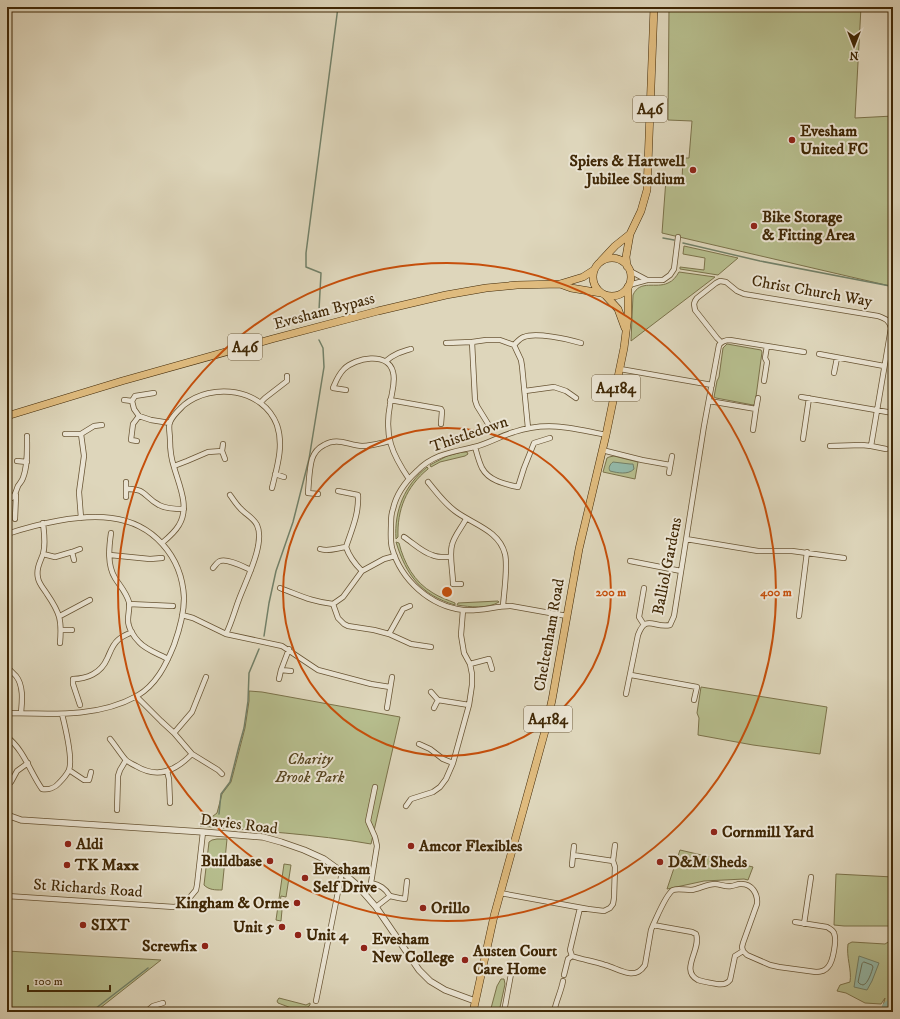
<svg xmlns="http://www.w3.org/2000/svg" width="900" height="1019" viewBox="0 0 900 1019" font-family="'IM FELL DW Pica',serif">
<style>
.green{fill:#b6bd8d;stroke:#7b724a}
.water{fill:#94baaa;stroke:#728068}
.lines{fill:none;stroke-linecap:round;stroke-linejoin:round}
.shore{stroke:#6a7158;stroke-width:1}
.stream{stroke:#728068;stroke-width:1.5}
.river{stroke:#94baaa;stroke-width:10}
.minor-casing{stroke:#685433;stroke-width:6}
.tertiary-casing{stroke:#685433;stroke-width:7}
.primary-casing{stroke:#402806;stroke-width:8}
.trunk-casing{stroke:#402806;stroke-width:8}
.minor{stroke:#eae4d3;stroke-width:4.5}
.tertiary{stroke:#eae4d3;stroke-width:5.5}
.primary{stroke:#dfbb7e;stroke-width:7}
.trunk{stroke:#dfbb7e;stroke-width:7}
.ring{fill:none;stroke:#c64f0b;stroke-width:2}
.poi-dot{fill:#8f2418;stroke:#eae4d3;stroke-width:1.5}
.labels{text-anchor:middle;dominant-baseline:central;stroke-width:4;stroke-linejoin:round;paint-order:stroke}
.shield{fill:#eae4d3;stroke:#736044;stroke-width:1}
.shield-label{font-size:15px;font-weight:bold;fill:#402806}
.poi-label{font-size:16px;font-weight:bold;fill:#402806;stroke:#eae4d3;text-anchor:start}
.street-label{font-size:16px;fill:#402806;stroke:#eae4d3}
.park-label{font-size:16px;font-style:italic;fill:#584621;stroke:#eae4d3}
.centre{fill:#c64f0b;stroke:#eae4d3;stroke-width:2}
.ring-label{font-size:12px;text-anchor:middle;font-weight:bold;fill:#c64f0b;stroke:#eae4d3;stroke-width:4;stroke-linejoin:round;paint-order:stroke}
</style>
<rect width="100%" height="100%" fill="#ded6bb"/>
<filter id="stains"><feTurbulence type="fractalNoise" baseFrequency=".005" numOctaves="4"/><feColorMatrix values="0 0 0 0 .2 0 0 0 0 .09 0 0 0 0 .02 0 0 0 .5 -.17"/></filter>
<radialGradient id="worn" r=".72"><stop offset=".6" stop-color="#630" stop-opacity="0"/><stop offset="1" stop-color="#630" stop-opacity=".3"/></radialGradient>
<!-- green -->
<path class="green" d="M 669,7 L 861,7 L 855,118 L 893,116 L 893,248 L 890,286 L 662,233 L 666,179 L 682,180 L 683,158 L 689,158 L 692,121 L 668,120 Z
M 684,246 L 738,258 L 718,275 L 680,269 L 680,267 L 704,270 L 705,258 L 683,254 Z
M 679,272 L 715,277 L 631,341 L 633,295 C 640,279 656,289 668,283 C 673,281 676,277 679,272 Z
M 727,344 L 761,350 L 762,352 L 755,404 L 753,405 L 716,398 L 714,397 L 717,381 L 719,377 L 723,348 Z
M 462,452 L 467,452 L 468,454 L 465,456 L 440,462 L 431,467 L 430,465 L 447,456 Z
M 614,456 L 638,462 L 635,479 L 603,472 L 607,458 L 609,457 Z
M 427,467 L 428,468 L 428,469 C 406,487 397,510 398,537 L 396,539 C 394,510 405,485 427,467 Z
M 396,542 L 399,543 C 404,563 414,582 433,593 C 439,597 448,600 455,603 L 455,605 C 421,595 406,575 396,542 Z
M 498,601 L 499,602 C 487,609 470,607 457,605 L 458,603 Z
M 701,687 L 827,707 L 820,754 L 753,745 L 698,735 L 699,718 L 697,713 Z
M 249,691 L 262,692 L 400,717 L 371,844 C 315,834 257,831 200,826 L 217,813 L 222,794 L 231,782 L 245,728 L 249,701 Z
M 217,839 L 227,839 L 222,890 C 215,890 209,890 204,885 L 209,842 L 212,840 Z
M 680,850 L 753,867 L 748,880 L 744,879 L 704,881 L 667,889 Z
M 284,864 L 291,865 L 286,897 L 281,896 L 279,909 L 282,910 L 281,921 L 276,920 Z
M 836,874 L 893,877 L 893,926 L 844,926 L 834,925 Z
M 893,939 L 893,1010 L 883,1006 L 885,998 L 881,1004 L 865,1003 L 846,993 L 837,991 L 840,985 L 850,982 C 852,970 846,957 848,944 L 852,942 L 885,944 Z
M 7,951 L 161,960 L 95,1012 L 7,1012 Z
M 501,979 L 504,979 L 505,984 L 499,1012 L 490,1012 L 497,986 Z
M 279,998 L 306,1005 L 310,1003 L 310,1005 L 302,1012 L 278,1003 L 277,1001 Z"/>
<!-- water -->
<path class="water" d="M 613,462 L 630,464 L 633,464 L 634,469 C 628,475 618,473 610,471 C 608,468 610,464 613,462 Z
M 859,956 L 879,963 L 872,981 L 867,990 L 854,987 Z"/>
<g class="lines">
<!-- shore -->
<path class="shore" d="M 864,962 L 872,965 L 873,967 C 872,971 868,984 863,985 C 862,985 861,984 860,984 L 858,982 L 862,964 Z"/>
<!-- stream -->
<path class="stream" d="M 663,238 L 674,240
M 683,243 L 760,261 L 890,286
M 319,310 L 321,273 L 306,267 L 306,253 L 338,7
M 264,636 L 269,603 L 276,571 L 293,522 L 309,459 L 324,367 L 323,348 L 319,340
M 219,814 L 221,794 L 230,782 L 239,746 L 244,728 L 248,701 L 249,673 L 259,649
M 91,1012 L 148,968"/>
<!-- river -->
<path class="river" d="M 885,1012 L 887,1007 L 893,1002"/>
<defs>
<path id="minor" d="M 630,271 L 647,280
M 629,285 L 647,280 L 663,280 L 670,275 L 674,269 L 678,237
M 472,342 L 475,400 L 477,406 L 490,427
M 721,342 L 717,338 L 695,310 L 694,304 L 695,301 L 697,298 L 716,283 L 720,281 L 726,282 L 737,291 L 744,294 L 878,316 C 886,319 889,320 891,328 L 871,446 L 862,445 L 830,446
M 446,343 L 472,342 L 486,340 L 500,340 L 514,345 L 521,360 L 522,366 L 528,428
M 514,345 C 517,342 520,338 524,337 C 535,332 568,339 581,343
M 819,354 L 884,366
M 386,361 C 394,354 401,352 411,349
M 620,369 L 712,385
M 834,373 L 837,358
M 764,381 L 767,362 L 765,358 L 767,346 L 804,352
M 346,390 L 333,388 C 336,381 338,375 344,369 C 355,358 388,351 393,372 C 396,383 391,394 390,405 C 384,436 392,454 409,479
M 525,391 L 554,387 L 566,391 L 576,398
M 801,397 L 893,413
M 124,400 L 132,401
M 390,400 L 441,409 L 442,411 L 441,424
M 709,401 L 756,409 L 758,398
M 261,402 L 265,398 L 287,381 L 287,376
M 139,416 L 151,420 L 170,423
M 753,430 L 756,409
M 65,434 L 81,434 L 94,426 L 102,425
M 81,434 L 84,456 L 79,492 L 81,518
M 803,439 L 809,398
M 137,441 L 131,440 L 133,424 L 139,416 L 134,409 L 132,401 L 135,396 L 154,393
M 223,444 L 222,451 L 225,459
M 871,446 L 886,449
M 475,447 C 477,454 479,462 482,468 C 489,481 505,484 518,487 L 524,468 L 534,443 L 550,438
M 602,450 L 642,460 L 670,465
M 17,461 L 27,462
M 174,466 L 187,461 L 208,452 L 222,451
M 669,473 L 672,456
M 275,474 L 284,477
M 126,482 L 126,497
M 428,482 C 437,493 444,503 455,511 C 472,524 499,530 505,554 C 508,567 504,592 503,606
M 126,489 C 146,488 144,497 159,505 C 166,509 176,509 184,509
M 338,491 L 358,495 C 359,514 352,529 346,547 C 349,556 355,564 362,571
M 318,494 L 308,493 C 309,482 309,470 312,459 C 314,453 318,448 324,445 C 337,437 348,445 362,446 C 372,446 381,443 390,441
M 7,500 C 16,497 15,493 18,486 C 20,483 22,481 23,478 C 28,465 27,449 27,436
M 15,519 L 16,495
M 43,523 C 44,533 46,544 43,554 C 40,562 36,569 38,578 C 39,584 44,589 47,594 C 60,613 62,620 60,643
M 111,533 C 109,547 107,565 115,578 C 120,586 126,592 129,602 C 130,608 128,614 128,620 C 128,628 134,637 139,642 C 146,650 159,654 168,659
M 7,534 C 37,524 79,514 111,518 C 153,523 182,556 184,598 C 184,614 179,631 174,645 C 166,665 156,685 137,696 C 97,718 51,714 7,713
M 404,537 C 413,543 422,552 432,555 C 438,558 445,557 451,557
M 686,539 L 758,551 L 792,551 L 844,558
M 162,543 C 168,538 175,532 179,525 C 190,507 179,485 174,467 C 171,458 170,449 170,440 C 170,434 168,426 170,422 C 173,415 179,410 184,405 C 212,382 263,388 277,425 C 284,446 277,467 272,488
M 320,549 C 328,552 337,548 346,547
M 43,554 L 55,557 L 72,552
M 110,555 L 150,559 L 162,558
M 74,560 L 72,552 L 80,549
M 630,561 L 681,571
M 213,568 C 215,566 217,562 220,561 C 227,558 244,567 251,570
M 461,584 L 453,584 C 453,572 449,555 452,545 C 454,536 462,527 466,519
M 280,588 C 299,595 312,602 333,604 L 343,597 L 362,571 L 384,559 L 395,556
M 644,588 L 639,617 L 644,625
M 129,604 L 173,606
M 333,604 L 338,618 L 344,624 L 348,626 L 374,630 L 389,634 L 411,644 L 431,647
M 182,615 L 193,618 L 226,634 L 282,646 L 318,670 L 371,684 L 390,687
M 60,616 L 90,600
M 567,616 L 511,606 C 495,606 479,612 463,610 C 430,606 401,580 392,548 C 390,540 391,532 391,524 C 391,519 391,514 393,509 C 396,495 406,481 417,471 C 433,454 453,452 474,447 C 488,444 500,436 514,432 C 547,421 572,428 606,435
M 799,616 L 807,552
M 61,630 L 72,630
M 226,634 C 231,624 234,613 238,602 C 244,584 266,544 257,525 C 254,518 245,514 240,508 C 236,504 233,499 230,495
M 389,634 L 403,609 L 410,606
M 470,664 L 489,659 L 492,669
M 7,667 C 10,670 13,673 16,676 C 24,686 22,702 21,713
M 281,670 L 291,671
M 631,675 L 697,687 L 694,700
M 279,679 L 281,670 L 289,649
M 431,692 L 438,700
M 626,694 L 638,635 C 646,613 655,629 670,625 L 674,616 L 704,426 L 719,345 C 722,341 725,340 730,340 L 767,346
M 136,696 L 161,721 L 174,733 L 192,754 L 218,770 L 222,774
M 80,705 L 73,684 L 73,679 C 87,679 101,673 107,659 C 110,653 112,645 118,640 C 122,636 128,634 132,632
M 387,708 L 392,677
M 434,708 L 438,700 L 469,705
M 174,733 L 192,712 L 206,677
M 7,737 C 24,750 30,772 42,789 C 48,790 55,788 59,783 C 62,780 67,774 69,770 C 73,759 65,726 62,714
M 110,739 C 115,745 120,753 125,759 C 128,762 132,764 136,766 C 158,779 175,771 192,754
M 419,744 L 430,749 L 443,759 L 453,763
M 69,770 L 84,780 L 89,780 L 91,772
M 167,771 L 169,779 L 170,803
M 7,782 L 11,782 L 17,771 L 28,763
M 375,787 L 368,821 L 375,837 L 377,846 L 371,883 C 380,885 385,888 390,896
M 406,806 L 411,799 L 433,792 L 440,787 L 446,779 L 453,763 L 469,705 L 472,685 L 472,674 L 470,664 L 464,653 L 461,635 L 463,610
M 117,810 L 118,776 L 120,770 L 126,760
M 573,855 L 574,846
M 572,865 L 573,855 L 613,861
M 500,893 L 588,909 L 604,911 L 610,908 L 613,904 L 614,898 L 615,867 L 613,861 L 615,845
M 7,896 L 174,907 L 179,906 L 186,902 L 196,890 L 197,885 L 203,832
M 376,907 L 390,896 L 399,898 L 405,899 L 407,881
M 580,908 L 570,950 L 572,956 C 583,960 594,961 605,965 C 613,967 621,972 629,973 C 637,974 641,971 645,965 L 651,930 L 653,925 C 657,917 666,894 673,890 C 678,888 685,890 691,890 C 699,889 707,884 715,884 C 720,884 725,887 731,886 C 734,886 737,884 740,884 C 752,883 758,894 757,904 L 743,943 L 742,947 L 743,951 L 735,956 L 730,980 C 727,984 723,985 717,984 C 711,983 704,982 698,980 C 679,970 702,949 696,934 L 692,932 L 653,925
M 804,924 L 811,877
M 743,951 L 747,955 L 770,965 L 779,967 L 816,972 C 821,972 825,971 828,967 C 833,962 837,940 834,933 C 833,930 830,929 827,927 L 795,922
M 564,975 L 568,959 L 572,956
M 316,1001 L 342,872
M 146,1012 L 153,1006 L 163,1003
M 504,1012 L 511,974
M 554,1012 C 556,1001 561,992 563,981"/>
<path id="tertiary" d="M 7,815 L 21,820 L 203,832 L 263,837 L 281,842 L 304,850 L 324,859 L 342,872 L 356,884 L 376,907 L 419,970 L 430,981 L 445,990 L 475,1001"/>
<path id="primary" d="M 606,296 L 618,309 L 625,328
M 473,1012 L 494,916 L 545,731 L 552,700 L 579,549 L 606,435 L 624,348 L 628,316 L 628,287"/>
<path id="trunk" d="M593 277a19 19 0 1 1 38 0a19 19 0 1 1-38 0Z
M 601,261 L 615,246 L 630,234
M 627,266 L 626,257 L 630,234 L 641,211 L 647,190 L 654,7
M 560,284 L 571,288 L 601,293
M 7,416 L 122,381 L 272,339 L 378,311 L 446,295 L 486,288 L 517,285 L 560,284 L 583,277 L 594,270"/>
</defs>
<!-- minor casing -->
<use href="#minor" class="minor-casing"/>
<!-- tertiary casing -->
<use href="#tertiary" class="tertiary-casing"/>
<!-- primary casing -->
<use href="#primary" class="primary-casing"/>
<!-- trunk casing -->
<use href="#trunk" class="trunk-casing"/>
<!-- minor -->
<use href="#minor" class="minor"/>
<!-- tertiary -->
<use href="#tertiary" class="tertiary"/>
<!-- primary -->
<use href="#primary" class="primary"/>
<!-- trunk -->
<use href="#trunk" class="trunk"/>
</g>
<!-- distance rings -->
<g class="ring">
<circle cx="447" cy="592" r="164"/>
<circle cx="447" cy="592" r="329"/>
</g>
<!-- markers -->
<g class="poi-dot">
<circle cx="792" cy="140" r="4"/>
<circle cx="693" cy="170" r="4"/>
<circle cx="754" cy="226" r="4"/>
<circle cx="714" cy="832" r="4"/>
<circle cx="68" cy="844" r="4"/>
<circle cx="411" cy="846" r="4"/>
<circle cx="270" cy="861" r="4"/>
<circle cx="660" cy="862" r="4"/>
<circle cx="67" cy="865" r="4"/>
<circle cx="305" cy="878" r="4"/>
<circle cx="297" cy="903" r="4"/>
<circle cx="423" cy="908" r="4"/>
<circle cx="83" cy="925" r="4"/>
<circle cx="282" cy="927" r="4"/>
<circle cx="298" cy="935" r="4"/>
<circle cx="205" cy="946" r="4"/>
<circle cx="364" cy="948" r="4"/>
<circle cx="465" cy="960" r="4"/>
</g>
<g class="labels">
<!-- shield labels -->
<g class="shield">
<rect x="633" y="96" width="34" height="26" rx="3"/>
<rect x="228" y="334" width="34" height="26" rx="3"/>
<rect x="592" y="375" width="48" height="26" rx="3"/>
<rect x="524" y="706" width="48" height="26" rx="3"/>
</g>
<g class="shield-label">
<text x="650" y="109">A46</text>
<text x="245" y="347">A46</text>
<text x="616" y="388">A4184</text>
<text x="548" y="719">A4184</text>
</g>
<!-- poi labels -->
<g class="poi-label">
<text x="800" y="131">Evesham<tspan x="800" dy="18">United FC</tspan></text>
<text x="685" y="161" text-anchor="end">Spiers &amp; Hartwell<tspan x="685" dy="18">Jubilee Stadium</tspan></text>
<text x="762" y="217">Bike Storage<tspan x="762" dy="18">&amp; Fitting Area</tspan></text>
<text x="722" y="832">Cornmill Yard</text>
<text x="76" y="844">Aldi</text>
<text x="419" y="846">Amcor Flexibles</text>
<text x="262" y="861" text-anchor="end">Buildbase</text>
<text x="668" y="862">D&amp;M Sheds</text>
<text x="75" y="865">TK Maxx</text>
<text x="313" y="869">Evesham<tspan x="313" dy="18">Self Drive</tspan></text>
<text x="289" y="903" text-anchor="end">Kingham &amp; Orme</text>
<text x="431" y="908">Orillo</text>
<text x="91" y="925">SIXT</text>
<text x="274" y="927" text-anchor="end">Unit 5</text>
<text x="306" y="935">Unit 4</text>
<text x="372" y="939">Evesham<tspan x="372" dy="18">New College</tspan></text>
<text x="197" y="946" text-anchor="end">Screwfix</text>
<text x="473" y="951">Austen Court<tspan x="473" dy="18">Care Home</tspan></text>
</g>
<!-- street labels -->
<g class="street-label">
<text transform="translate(812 291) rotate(10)">Christ Church Way</text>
<text transform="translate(324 311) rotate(-15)">Evesham Bypass</text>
<text transform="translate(469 434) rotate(-19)">Thistledown</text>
<text transform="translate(667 566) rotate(-79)">Balliol Gardens</text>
<text transform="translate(549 635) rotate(-80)">Cheltenham Road</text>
<text transform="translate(239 824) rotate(7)">Davies Road</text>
<text transform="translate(88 888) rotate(4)">St Richards Road</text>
</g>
<!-- park labels -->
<g class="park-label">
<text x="310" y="759">Charity<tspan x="310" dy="18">Brook Park</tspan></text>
</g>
</g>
<circle cx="447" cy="592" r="6" class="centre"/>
<g class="ring-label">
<text x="611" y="596">200 m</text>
<text x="776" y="596">400 m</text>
</g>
<!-- margin -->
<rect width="900" height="1019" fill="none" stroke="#ded6bb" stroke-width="24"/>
<rect x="8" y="8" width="884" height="1003" fill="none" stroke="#402806" stroke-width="2"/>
<rect x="12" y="12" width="876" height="995" fill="none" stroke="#402806"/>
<!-- north arrow -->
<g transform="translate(854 46) rotate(180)" stroke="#eae4d3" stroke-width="3" paint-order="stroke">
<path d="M0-3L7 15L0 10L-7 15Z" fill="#402806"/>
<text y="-6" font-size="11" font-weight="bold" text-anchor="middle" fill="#402806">N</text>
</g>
<!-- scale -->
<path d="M28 985v6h82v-6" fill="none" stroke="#402806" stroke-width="2"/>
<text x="34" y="985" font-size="12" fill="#402806" stroke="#eae4d3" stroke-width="3" paint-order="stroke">100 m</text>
<rect width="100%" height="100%" filter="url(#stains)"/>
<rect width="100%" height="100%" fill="url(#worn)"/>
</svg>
